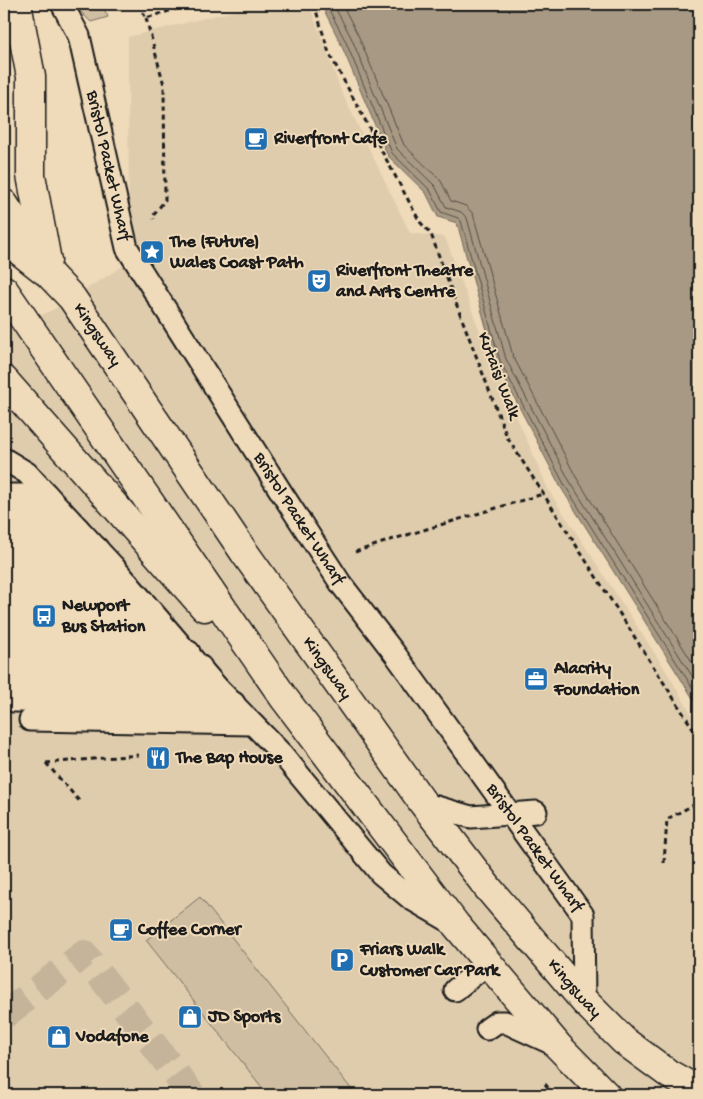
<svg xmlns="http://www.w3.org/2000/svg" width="703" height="1099" viewBox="0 0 703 1099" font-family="'Gochi Hand',sans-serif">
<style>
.built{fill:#dfccad}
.green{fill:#d0bea2;stroke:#766d5f}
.water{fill:#a79983;stroke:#6f675a}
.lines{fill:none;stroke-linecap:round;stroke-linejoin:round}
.shore{stroke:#544e45;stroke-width:1}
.street-tunnel{stroke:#c5b49a;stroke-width:28;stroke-dasharray:28 14;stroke-linecap:butt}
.lane-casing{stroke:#1c1c1c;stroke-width:25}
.secondary-casing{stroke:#1c1c1c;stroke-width:31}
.primary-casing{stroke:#1c1c1c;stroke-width:31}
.path{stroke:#1c1c1c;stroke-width:3;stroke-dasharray:5 4;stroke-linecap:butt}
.lane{stroke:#efdab9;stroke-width:21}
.secondary{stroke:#efdab9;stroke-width:28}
.primary{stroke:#efdab9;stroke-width:28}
.labels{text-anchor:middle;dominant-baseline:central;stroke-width:4;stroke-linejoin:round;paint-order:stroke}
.poi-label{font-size:18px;font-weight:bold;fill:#1c1c1c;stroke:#efdab9;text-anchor:start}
.street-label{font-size:18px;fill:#1c1c1c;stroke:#efdab9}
</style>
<rect width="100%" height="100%" fill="#efdab9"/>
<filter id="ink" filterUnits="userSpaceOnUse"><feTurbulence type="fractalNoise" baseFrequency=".02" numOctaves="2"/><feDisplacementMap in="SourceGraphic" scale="10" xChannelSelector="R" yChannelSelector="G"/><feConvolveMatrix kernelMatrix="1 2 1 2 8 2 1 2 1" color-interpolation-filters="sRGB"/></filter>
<g filter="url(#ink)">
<!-- built -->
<path class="built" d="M 262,4 L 309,4 L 341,91 L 410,233 L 445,237 L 483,340 L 549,491 L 665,669 L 699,727 L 699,1095 L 4,1095 L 4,334 L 60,306 L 129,262 L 128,37 Z"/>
<!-- green -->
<path class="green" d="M 75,4 L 102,4 L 108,17 L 91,22 L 77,8 Z
M 200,897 L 356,1095 L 268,1095 L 146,940 Z"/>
<!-- water -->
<path class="water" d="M 321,4 L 699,4 L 699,708 L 560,486 L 496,362 L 457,223 L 438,217 L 426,193 L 388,156 L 340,42 Z"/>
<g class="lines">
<!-- shore -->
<path class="shore" d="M 326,4 L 345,40 L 392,153 L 430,190 L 441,212 L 458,218 L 461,221 L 500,361 L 564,484 L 699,698
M 333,4 L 351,37 L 397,149 L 435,186 L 446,207 L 461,212 L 467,218 L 506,359 L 569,480 L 699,687
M 342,4 L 358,35 L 404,145 L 441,181 L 451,201 L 466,206 L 473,214 L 513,356 L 576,477 L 699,673"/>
<!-- street-tunnel -->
<path class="street-tunnel" d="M 4,1015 L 84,954 L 192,1095"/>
<defs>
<g id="lane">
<path id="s1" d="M 62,4 L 79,36 L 127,248 L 283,495 L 341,584 L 395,654 L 583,915 L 584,1001"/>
<path d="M 4,459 L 27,473 L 114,567 L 216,686 L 282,754 L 381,874 L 411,899 L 449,921"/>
<path d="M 4,495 L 47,495"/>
<path d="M 4,510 L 61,511"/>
<path d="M 4,527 L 78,528"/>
<path d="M 4,546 L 97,548"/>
<path d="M 4,564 L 114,567"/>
<path d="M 4,581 L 128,583"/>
<path d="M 4,598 L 141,599"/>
<path d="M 4,615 L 158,619"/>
<path d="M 4,633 L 172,635"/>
<path d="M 4,651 L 189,652"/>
<path d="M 4,667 L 201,667"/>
<path d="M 4,684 L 216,686"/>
<path d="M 13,701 L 234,703"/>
<path d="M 30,720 L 252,724"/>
<path d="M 423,803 L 471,817 L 536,812"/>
<path d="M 455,990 L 487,964"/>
<path d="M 487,1029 L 497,1022 L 505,1022 L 553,1044"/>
</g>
<path id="secondary" d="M 4,243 L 12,245 L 45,271"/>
<g id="primary">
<path d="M 17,4 L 31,77 L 31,175 L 47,261"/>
<path id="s2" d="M 4,204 L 50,275 L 72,298 L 244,552 L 423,803 L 488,888 L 584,1001 L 624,1041 L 669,1074 L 699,1091"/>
<path d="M 4,290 L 284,698 L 456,925 L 558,1046 L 606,1095"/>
<path d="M 4,380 L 204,607"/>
</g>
</defs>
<!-- lane casing -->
<use href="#lane" class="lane-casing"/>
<!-- secondary casing -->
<use href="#secondary" class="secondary-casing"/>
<!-- primary casing -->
<use href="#primary" class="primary-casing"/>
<!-- path -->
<path class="path" d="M 138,4 L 146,18 L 192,4
M 314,4 L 329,53 L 420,222 L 431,234 L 454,298 L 507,437 L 699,738
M 146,18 L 164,85 L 165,200 L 153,216 L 154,219
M 355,552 L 397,538 L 543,494
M 46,763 L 139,755
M 46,763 L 81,803
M 664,863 L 667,819 L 699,802
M 545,1084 L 554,1095"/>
<!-- lane -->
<use href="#lane" class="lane"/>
<!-- secondary -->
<use href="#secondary" class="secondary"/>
<!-- primary -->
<use href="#primary" class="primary"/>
</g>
</g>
<!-- icons -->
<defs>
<symbol id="cafe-square" viewBox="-11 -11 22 22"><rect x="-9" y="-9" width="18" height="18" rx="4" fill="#1f6fb2" stroke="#efdab9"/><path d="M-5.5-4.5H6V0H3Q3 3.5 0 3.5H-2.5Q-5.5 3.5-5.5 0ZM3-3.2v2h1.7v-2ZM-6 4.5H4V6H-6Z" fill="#fff"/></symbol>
<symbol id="sight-square" viewBox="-11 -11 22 22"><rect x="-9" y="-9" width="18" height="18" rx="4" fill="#1f6fb2" stroke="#efdab9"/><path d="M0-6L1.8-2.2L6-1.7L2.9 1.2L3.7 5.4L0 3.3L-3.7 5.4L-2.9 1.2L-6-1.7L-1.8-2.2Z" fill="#fff"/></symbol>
<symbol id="theatre-square" viewBox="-11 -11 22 22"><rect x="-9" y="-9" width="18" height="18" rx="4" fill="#1f6fb2" stroke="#efdab9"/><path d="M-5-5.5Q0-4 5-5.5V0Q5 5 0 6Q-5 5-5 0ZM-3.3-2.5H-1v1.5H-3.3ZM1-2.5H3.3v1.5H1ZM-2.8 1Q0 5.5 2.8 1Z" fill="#fff"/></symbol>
<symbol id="bus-square" viewBox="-11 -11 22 22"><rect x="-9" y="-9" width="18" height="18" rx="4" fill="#1f6fb2" stroke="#efdab9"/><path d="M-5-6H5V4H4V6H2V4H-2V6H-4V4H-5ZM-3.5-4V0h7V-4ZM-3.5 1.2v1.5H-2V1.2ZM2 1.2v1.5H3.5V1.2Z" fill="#fff"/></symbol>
<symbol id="office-square" viewBox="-11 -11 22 22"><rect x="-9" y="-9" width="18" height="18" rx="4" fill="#1f6fb2" stroke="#efdab9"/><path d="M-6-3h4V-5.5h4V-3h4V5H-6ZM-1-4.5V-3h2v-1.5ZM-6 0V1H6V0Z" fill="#fff"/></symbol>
<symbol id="restaurant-square" viewBox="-11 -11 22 22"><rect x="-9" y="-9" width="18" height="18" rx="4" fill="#1f6fb2" stroke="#efdab9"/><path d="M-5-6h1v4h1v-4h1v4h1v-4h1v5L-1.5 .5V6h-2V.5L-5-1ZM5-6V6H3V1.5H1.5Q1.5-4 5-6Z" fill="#fff"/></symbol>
<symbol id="parking-square" viewBox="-11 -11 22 22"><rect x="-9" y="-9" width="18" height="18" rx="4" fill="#1f6fb2" stroke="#efdab9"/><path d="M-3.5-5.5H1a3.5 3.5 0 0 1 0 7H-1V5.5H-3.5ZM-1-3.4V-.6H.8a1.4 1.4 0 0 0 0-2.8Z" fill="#fff"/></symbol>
<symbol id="shop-square" viewBox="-11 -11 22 22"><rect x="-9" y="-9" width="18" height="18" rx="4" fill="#1f6fb2" stroke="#efdab9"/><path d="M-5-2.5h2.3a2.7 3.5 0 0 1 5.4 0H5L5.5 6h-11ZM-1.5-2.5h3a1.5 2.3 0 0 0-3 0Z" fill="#fff"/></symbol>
</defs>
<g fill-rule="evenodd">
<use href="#cafe-square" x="242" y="125" width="28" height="28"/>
<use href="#sight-square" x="138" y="238" width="28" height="28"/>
<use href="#theatre-square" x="305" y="267" width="28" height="28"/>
<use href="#bus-square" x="30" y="602" width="28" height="28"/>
<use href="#office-square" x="522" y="665" width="28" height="28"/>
<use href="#restaurant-square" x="144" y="744" width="28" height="28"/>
<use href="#cafe-square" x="107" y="916" width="28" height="28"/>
<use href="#parking-square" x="328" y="946" width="28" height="28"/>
<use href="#shop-square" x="176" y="1003" width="28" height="28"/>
<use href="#shop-square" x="45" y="1023" width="28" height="28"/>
</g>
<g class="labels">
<!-- poi labels -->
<g class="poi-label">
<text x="274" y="139">Riverfront Cafe</text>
<text x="170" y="242">The (Future)<tspan x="170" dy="21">Wales Coast Path</tspan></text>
<text x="336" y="271">Riverfront Theatre<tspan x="336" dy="21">and Arts Centre</tspan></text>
<text x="62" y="606">Newport<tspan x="62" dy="21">Bus Station</tspan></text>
<text x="554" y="669">Alacrity<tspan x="554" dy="21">Foundation</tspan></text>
<text x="176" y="758">The Bap House</text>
<text x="138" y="930">Coffee Corner</text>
<text x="360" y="950">Friars Walk<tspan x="360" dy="21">Customer Car Park</tspan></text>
<text x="208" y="1017">JD Sports</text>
<text x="76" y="1037">Vodafone</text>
</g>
<!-- street labels -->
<g class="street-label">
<text stroke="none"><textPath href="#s1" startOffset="169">Bristol Packet Wharf</textPath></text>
<text stroke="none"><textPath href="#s2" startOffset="161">Kingsway</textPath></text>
<text transform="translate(498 376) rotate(69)">Kutaisi Walk</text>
<text stroke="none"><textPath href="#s1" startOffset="574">Bristol Packet Wharf</textPath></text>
<text stroke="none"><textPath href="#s2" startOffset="566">Kingsway</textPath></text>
<text stroke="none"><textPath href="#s1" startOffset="979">Bristol Packet Wharf</textPath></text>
<text stroke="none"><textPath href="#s2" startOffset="971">Kingsway</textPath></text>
</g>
</g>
<!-- margin -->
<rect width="703" height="1099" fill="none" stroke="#efdab9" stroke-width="20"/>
<rect x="10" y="10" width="683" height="1079" fill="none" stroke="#1c1c1c" stroke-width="2" filter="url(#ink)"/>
</svg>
